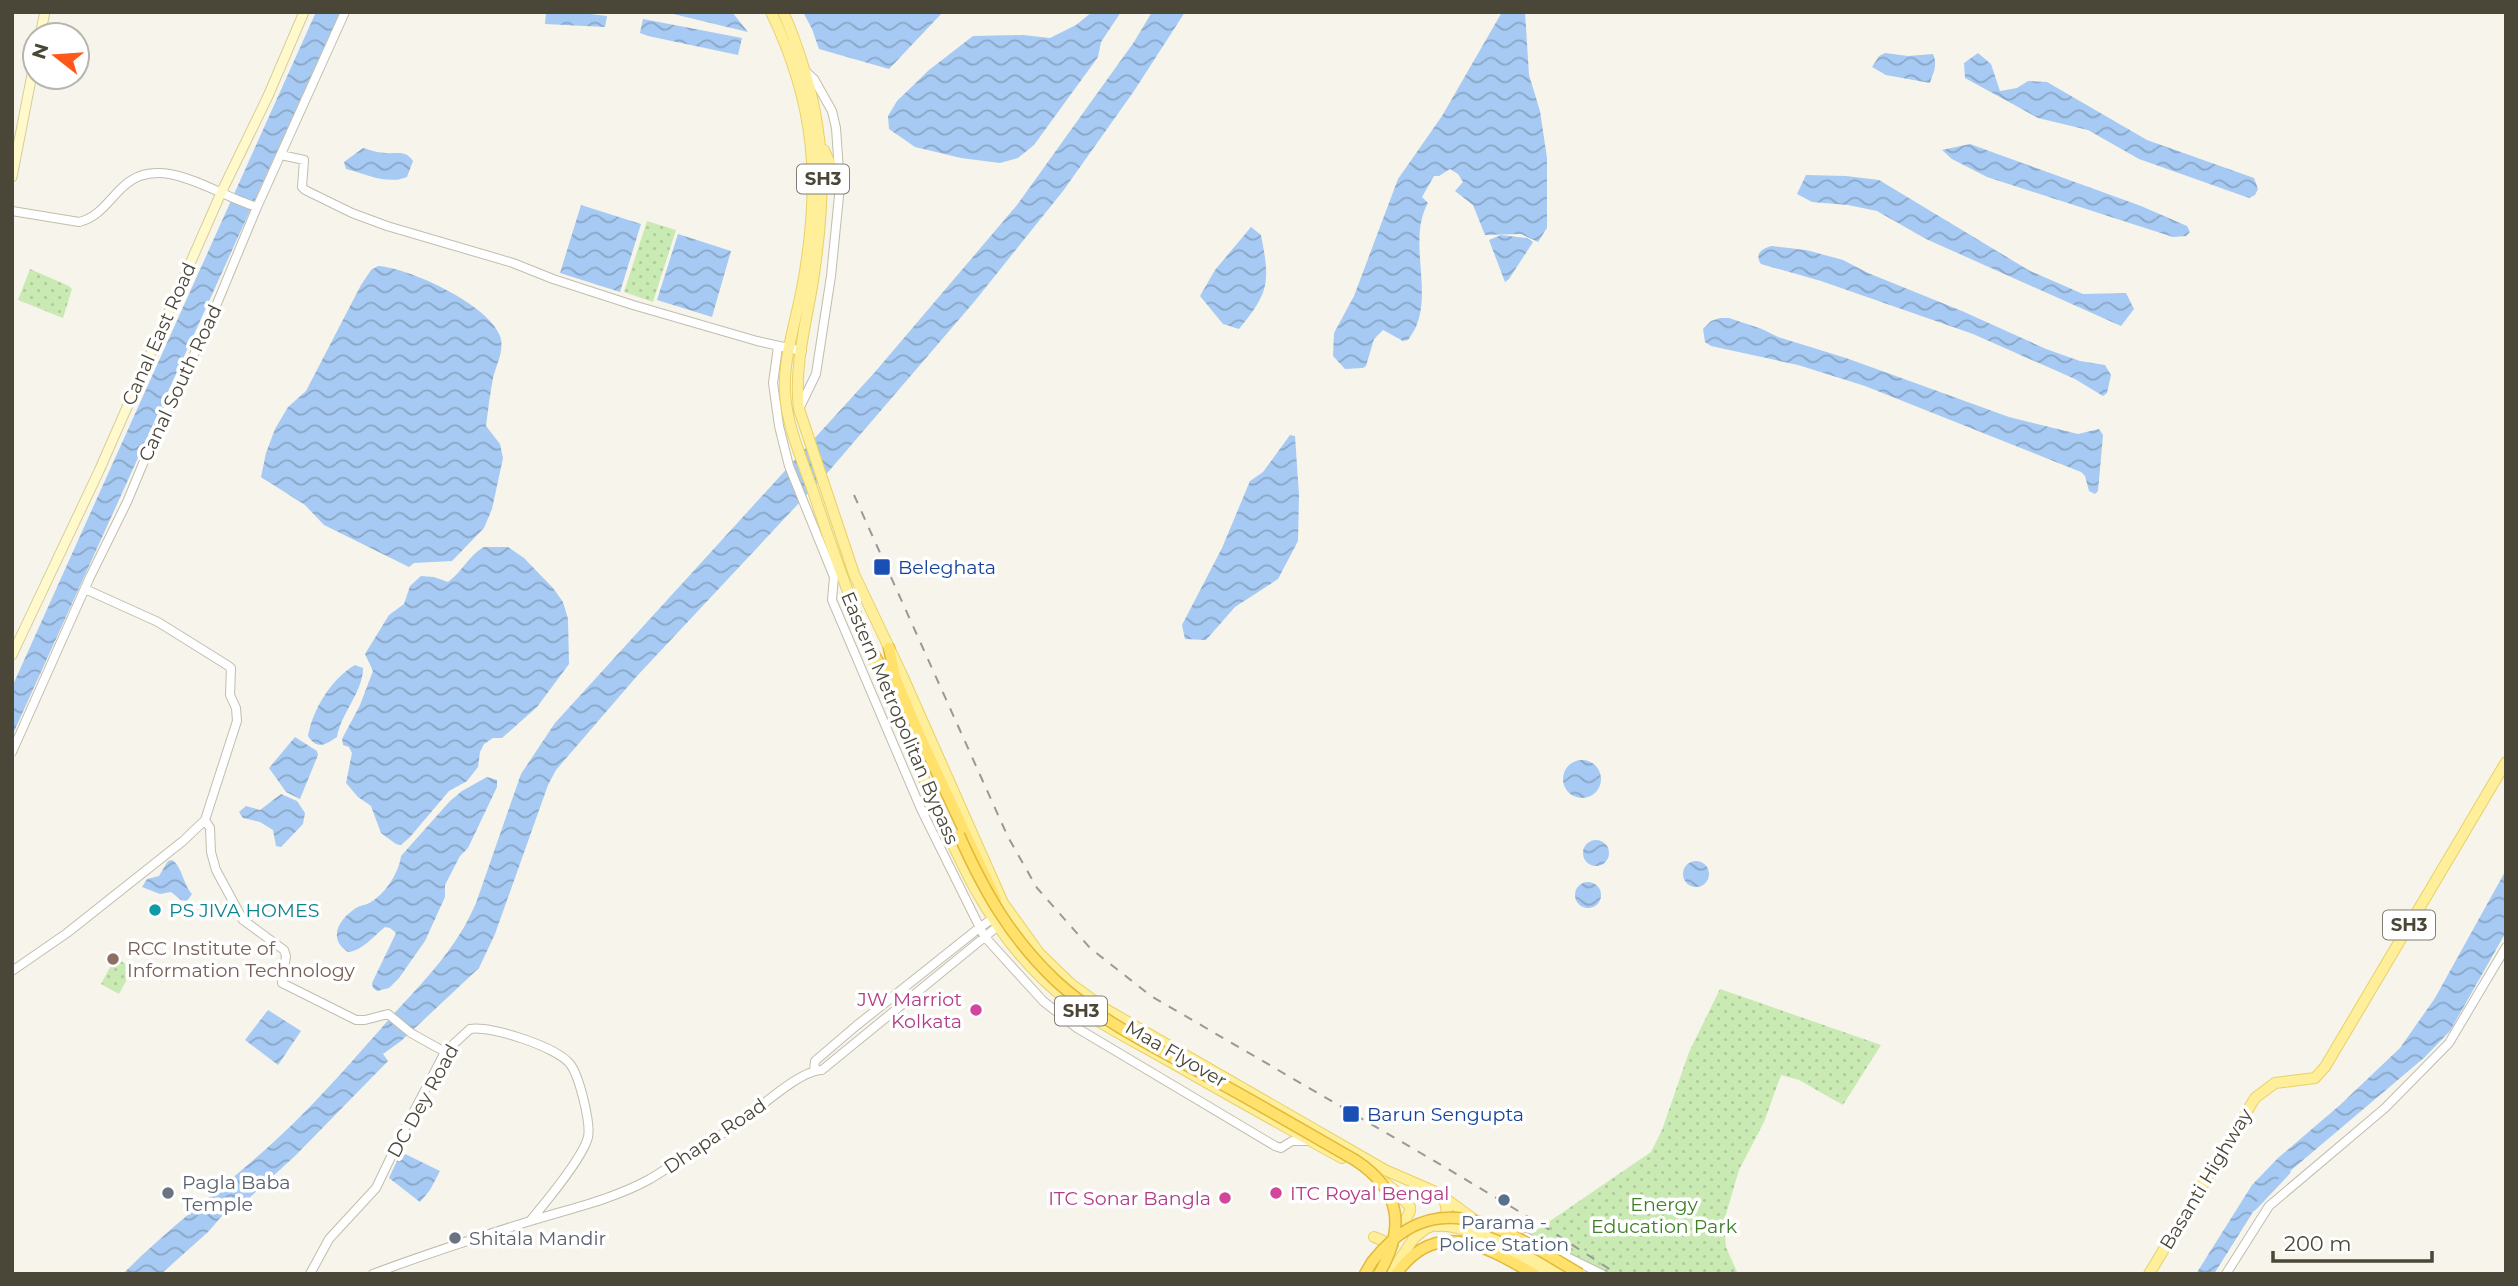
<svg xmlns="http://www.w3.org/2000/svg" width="2518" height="1286" viewBox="0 0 2518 1286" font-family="Montserrat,sans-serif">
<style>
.park{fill:url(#park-dots)}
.water{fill:url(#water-waves)}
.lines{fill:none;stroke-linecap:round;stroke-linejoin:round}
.canal{stroke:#a6caf3;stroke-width:5}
.tertiary-casing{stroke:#c2bdad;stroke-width:10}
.secondary-casing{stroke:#d7ce9a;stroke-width:11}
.primary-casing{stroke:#e8d167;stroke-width:12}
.motorway-casing{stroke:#e2b938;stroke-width:13}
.tertiary{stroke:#fff;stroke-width:8}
.secondary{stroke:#fff9cb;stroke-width:9}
.primary{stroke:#ffef9a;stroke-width:10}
.motorway{stroke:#ffe16c;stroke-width:10}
.rail{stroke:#999;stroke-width:2;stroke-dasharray:9 9;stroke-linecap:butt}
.motorway-bridge-casing{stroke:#e2b938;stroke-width:13;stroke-linecap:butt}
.motorway-bridge{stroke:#ffe16c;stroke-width:10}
.transit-dot{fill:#1a4fb4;stroke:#fff;stroke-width:2.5}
.culture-dot{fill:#0f9aa8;stroke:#fff;stroke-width:2.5}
.education-dot{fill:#8d6e63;stroke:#fff;stroke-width:2.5}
.hotel-dot{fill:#d1479c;stroke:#fff;stroke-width:2.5}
.worship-dot{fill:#6b7280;stroke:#fff;stroke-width:2.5}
.service-dot{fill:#5c6f8a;stroke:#fff;stroke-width:2.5}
.labels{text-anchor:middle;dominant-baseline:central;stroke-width:7;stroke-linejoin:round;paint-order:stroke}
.shield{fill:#fff;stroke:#807e74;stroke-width:2}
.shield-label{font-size:18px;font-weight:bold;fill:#4a4638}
.street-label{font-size:19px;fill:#4a4638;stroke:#fff}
.transit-label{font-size:19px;fill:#164399;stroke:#fff;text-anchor:start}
.culture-label{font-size:19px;fill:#0d838f;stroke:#fff;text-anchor:start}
.education-label{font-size:19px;fill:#785e54;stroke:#fff;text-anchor:start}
.hotel-label{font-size:19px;fill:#b23c85;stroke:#fff;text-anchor:end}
.worship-label{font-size:19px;fill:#5b616d;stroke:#fff;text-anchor:start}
.park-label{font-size:19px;fill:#3e7f28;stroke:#fff}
.service-label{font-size:19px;fill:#4e5e75;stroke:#fff}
</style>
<defs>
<pattern id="park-dots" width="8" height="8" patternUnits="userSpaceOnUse" patternTransform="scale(1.75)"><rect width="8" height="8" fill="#caeab3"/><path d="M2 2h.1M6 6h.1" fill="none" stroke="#afca9b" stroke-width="1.8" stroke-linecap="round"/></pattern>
<pattern id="water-waves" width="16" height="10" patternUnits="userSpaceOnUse" patternTransform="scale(1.75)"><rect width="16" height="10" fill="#a6caf3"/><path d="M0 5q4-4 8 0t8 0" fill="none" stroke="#89a6c6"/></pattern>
</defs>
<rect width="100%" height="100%" fill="#f6f4eb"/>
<!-- park -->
<path class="park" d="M 647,221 L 676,230 L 653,302 L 624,292 Z
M 30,269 L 69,286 L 72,289 L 63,318 L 18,300 Z
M 115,958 L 133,968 L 119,994 L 101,984 Z
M 1720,989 L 1881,1045 L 1843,1105 L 1799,1080 L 1781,1075 L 1764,1122 L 1739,1170 L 1724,1221 L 1726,1247 L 1738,1274 L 1599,1274 L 1532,1237 L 1531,1234 L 1651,1152 L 1662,1130 L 1689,1052 Z"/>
<!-- water -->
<path class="water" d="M 316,12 L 340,12 L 12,736 L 12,687 Z
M 573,12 L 607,16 L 605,27 L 545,24 L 546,13 Z
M 661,12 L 732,12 L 748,32 L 669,13 Z
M 803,12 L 943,12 L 889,69 L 819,49 L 812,29 Z
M 1092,12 L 1121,12 L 1101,42 L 1098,57 L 1034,145 L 1018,158 L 1000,163 L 961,158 L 915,147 L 889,129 L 888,116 L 897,101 L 929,70 L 973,36 L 1023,35 L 1050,38 L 1076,25 Z
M 1152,12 L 1185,12 L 1134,91 L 1063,191 L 974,302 L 829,471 L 637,676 L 556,770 L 548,785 L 495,934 L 479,968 L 401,1041 L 383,1054 L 388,1061 L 296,1155 L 248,1199 L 221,1217 L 208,1232 L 161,1274 L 123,1274 C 172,1224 228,1185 279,1137 C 319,1100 355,1058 391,1017 C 424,981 457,948 476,903 L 521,774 L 555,723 L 875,372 L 1017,205 L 1134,42 Z
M 1502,12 L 1525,12 L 1529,75 L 1540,111 L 1547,158 L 1547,228 L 1538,242 L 1521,234 L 1485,235 L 1473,205 L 1455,191 L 1463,182 L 1458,174 L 1450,169 L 1439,176 L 1434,176 L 1422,197 L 1428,203 C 1405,243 1439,302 1408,340 L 1403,341 L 1383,330 L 1374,339 L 1366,366 L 1363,368 L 1345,369 L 1333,356 L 1334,333 L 1354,296 L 1398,179 L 1442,116 Z
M 643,19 L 742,38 L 738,55 L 648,36 L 640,33 Z
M 1885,53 L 1908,56 L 1933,54 C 1938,65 1933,73 1930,83 L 1886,75 L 1872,67 L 1879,56 Z
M 1978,53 L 1991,64 L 2000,91 L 2017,88 L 2028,81 L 2047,82 L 2147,140 L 2254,178 L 2258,189 L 2255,195 L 2249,198 L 2139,159 L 2088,130 L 2038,118 L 1965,78 L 1964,63 Z
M 1970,144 L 2141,206 L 2187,226 L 2190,232 L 2186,236 L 2173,237 L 1987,177 L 1952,159 L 1942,150 Z
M 363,148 C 370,150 379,153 386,153 C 399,154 405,150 413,161 L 407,177 C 387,185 366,174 346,169 L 344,162 Z
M 1806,175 L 1846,176 L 1879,180 L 2030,271 L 2083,294 L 2126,293 L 2134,309 L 2121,326 L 1926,239 L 1877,211 L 1848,205 L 1812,202 L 1797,194 Z
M 581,205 L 641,224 L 620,292 L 560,273 Z
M 1251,227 L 1261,235 C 1270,281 1270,292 1239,329 L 1223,324 L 1200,296 L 1215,270 Z
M 678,234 L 731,251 L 712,317 L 657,300 Z
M 1501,235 L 1527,238 L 1533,242 L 1509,279 L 1505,282 L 1489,240 Z
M 1772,246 L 1806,250 L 1843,260 L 1868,273 L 1962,311 L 2046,349 L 2080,361 L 2105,365 L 2111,375 L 2107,393 L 2103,396 L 2075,379 L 1973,334 L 1821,281 L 1761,264 C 1754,254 1762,248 1772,246 Z
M 378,266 C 410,268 489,305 500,336 C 505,350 496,365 493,378 C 490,394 488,410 486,426 L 500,444 L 503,458 L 492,509 L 484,528 L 452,561 L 414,563 L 409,567 L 324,525 L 305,505 L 261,477 L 266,453 L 275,429 L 288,407 L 306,391 L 361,285 L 371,270 Z
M 1720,318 L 1729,318 L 1762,329 L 1778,337 L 1846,358 L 2009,417 L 2078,434 L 2099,429 L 2103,435 L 2098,491 L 2095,494 L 2089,491 L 2085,476 L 2081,472 L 1865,386 L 1798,365 L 1711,346 L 1705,342 L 1703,329 L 1711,321 Z
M 1290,435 L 1295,436 L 1299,495 L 1298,541 L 1278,579 L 1235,607 L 1206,640 L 1185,639 L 1182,625 L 1222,548 L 1250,481 L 1263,472 Z
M 484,547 L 508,547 L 524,558 L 553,588 L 563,602 L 568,619 L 569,664 L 537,707 L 502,738 L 493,738 L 484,744 L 480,752 L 478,767 L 467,781 L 449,791 L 410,837 L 401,845 L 396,844 L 381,833 L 371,806 L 358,797 L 346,783 L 352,753 L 349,747 L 343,745 L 342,739 L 360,705 L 373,671 L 365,654 L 389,615 L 404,604 L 410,586 L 421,576 L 434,577 L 448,582 C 462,572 469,555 484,547 Z
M 355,665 L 363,668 C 363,692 341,713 337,737 C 325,745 317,750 308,736 C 313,709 331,679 355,665 Z
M 295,737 L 317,751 L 318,755 L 300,799 L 286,792 L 269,768 Z
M1563 779a19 19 0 1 1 38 0a19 19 0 1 1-38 0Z
M 487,777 L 497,780 L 497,787 L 468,848 L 460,856 L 445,885 L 445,897 L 425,941 L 399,978 L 389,988 L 377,991 L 373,988 L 372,983 L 396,933 L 390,928 L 385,927 C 374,936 362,951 348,952 C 327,938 339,919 356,908 C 361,905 367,905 371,902 C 386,893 399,872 401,856 L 450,801 L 462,791 Z
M 281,794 L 297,801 L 305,813 L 303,824 L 281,847 L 276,846 L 273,830 L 260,822 L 243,818 L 239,812 L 246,806 L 260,810 Z
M1583 853a13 13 0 1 1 26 0a13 13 0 1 1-26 0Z
M 172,860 C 182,866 183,884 192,894 L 187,901 L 181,900 L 171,892 L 160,894 L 142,887 L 147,879 L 159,876 L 168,861 Z
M1683 874a13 13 0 1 1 26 0a13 13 0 1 1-26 0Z
M 2506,870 L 2506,932 L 2450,1031 L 2425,1057 L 2283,1177 L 2263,1196 L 2214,1274 L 2196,1274 L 2252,1185 L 2278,1158 L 2340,1105 L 2400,1048 L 2435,998 Z
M1575 895a13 13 0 1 1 26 0a13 13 0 1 1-26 0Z
M 268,1010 L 301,1031 L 278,1065 L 245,1040 Z
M 401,1152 L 440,1171 L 430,1190 L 420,1202 L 389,1178 Z"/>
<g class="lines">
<!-- canal -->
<path class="canal" d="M 2254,1208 L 2288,1172"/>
<defs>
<path id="tertiary" d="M 281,155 L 304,160 L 302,187 L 305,190 L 352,213 L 387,226 L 513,263 L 553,279 L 633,305 L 757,341 L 802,351
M 12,211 L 79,222 C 100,217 109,199 125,185 C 162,152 217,196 257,207
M 778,347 L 773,383 L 779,426 L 789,466 L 834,577 L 832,600 L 921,809 L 984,936 L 1043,1001 L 1077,1028 L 1275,1146 L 1281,1148 L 1292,1141 L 1307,1141
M 799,409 L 816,374 L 831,276 L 840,186 L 836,128 L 832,111 L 814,79 L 804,70
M 12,752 L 90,577 L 127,502 L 157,430 L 206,330 L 257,207 L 345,12
M 205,820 L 210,828 L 211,852 L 216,870 L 243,920 L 284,950 L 286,956 L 282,983 L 356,1020 L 365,1020 L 388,1014 L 411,1033 L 445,1052
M 12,971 L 67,933 L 183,841 L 205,820 L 237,721 L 236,708 L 230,695 L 231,668 L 227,665 L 158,622 L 85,589
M 814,1070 L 815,1061 L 856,1026 L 979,928 L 992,919 L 998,918
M 1526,1237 L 1602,1274
M 310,1274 L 329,1239 L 376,1188 L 403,1132 L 445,1052 L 470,1029 C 490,1025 557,1047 570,1064 C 579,1075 591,1123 588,1137 C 583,1158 545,1203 530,1221
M 373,1274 C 423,1255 476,1238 527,1222 C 568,1209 612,1200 650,1179 C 680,1160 712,1142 741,1121 C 760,1108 800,1070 822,1070 L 1003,922
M 2226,1274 L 2269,1206 L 2385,1108 L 2449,1043 L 2506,947"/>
<path id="secondary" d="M 40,35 L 45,12
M 12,177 L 35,59
M 12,655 L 99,471 L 221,193 L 268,96 L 304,12"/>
<path id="primary" d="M 771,12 C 816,105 821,183 803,283 C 797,318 783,357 785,393 C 787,429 805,466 816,500 C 846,592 882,683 921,772 C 954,848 983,923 1044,980 C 1078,1013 1119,1033 1160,1056 C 1220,1090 1281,1125 1342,1158
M 783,12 C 792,31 799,52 805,72 C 828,147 824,211 812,287 C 805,327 794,369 799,409 L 854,574 L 902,675 L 1003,903 L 1039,953 L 1071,984 L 1107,1010 L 1385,1170 L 1438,1193 L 1476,1221
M 824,150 L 840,186
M 1380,1179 L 1398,1193 L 1410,1207
M 1437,1226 C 1466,1222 1524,1259 1551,1274
M 1488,1229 L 1567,1274
M 1374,1237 L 1393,1245
M 1397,1237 L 1410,1211
M 1390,1274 L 1414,1238 L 1425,1229 L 1442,1222 L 1447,1210 L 1444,1199
M 2149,1274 L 2255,1098 L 2275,1083 L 2315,1078 L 2325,1067 L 2506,762"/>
<path id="motorway" d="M 889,648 L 895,677 L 918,732 L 996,899
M 873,653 L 893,686
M 1365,1274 L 1372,1262
M 1396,1274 C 1437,1216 1486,1247 1534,1274"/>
</defs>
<!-- tertiary casing -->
<use href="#tertiary" class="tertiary-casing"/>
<!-- secondary casing -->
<use href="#secondary" class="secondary-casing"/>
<!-- primary casing -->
<use href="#primary" class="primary-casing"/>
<!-- motorway casing -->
<use href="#motorway" class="motorway-casing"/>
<!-- tertiary -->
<use href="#tertiary" class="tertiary"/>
<!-- secondary -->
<use href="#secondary" class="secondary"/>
<!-- primary -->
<use href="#primary" class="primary"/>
<!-- motorway -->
<use href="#motorway" class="motorway"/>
<!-- rail -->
<path class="rail" d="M 854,495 L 1008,837 L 1037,888 L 1090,948 L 1151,996 L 1443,1166 L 1545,1227 L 1617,1274"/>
<defs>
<path id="motorway-bridge" d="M 959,835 C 984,891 1010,937 1055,980 C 1098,1020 1156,1048 1207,1076 C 1257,1103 1306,1132 1355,1160 C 1401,1190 1406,1227 1379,1274
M 1372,1262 C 1438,1177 1509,1233 1580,1274"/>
</defs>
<!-- motorway-bridge casing -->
<use href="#motorway-bridge" class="motorway-bridge-casing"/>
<!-- motorway-bridge -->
<use href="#motorway-bridge" class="motorway-bridge"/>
</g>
<!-- markers -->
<g class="transit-dot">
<rect x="873" y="558" width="18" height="18" rx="3.5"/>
<rect x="1342" y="1105" width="18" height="18" rx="3.5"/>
</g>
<circle class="culture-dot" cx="155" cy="910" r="7"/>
<circle class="education-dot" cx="113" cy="959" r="7"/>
<g class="hotel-dot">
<circle cx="976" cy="1010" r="7"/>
<circle cx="1276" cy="1193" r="7"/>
<circle cx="1225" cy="1198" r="7"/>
</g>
<g class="worship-dot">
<circle cx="168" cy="1193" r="7"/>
<circle cx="455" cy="1238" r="7"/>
</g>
<circle class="service-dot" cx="1504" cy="1200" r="7"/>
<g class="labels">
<!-- shield labels -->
<g class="shield">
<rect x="797" y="164.5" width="52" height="29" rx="5"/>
<rect x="2383" y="910.5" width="52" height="29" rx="5"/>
<rect x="1055" y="996.5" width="52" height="29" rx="5"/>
</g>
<g class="shield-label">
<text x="823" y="179">SH3</text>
<text x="2409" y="925">SH3</text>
<text x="1081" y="1011">SH3</text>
</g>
<!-- street labels -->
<g class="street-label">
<text transform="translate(159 334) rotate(-66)">Canal East Road</text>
<text transform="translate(180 383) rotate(-65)">Canal South Road</text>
<text transform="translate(900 718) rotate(67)">Eastern Metropolitan Bypass</text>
<text transform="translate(1176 1054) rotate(30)">Maa Flyover</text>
<text transform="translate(423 1101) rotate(-61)">DC Dey Road</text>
<text transform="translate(715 1136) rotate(-34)">Dhapa Road</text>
<text transform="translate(2206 1179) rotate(-59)">Basanti Highway</text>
</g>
<!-- transit labels -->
<g class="transit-label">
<text x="898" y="567">Beleghata</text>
<text x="1367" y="1114">Barun Sengupta</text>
</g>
<!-- culture labels -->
<g class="culture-label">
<text x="169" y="910">PS JIVA HOMES</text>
</g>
<!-- education labels -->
<g class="education-label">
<text x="127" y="948">RCC Institute of<tspan x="127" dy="22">Information Technology</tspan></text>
</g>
<!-- hotel labels -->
<g class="hotel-label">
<text x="962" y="999">JW Marriot<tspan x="962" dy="22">Kolkata</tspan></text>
<text x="1290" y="1193" text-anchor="start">ITC Royal Bengal</text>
<text x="1211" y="1198">ITC Sonar Bangla</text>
</g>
<!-- worship labels -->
<g class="worship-label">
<text x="182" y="1182">Pagla Baba<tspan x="182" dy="22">Temple</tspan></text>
<text x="469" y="1238">Shitala Mandir</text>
</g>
<!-- park labels -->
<g class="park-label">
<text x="1664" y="1204">Energy<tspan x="1664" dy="22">Education Park</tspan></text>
</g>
<!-- service labels -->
<g class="service-label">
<text x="1504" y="1222">Parama -<tspan x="1504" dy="22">Police Station</tspan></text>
</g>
</g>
<!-- border -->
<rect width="2518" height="1286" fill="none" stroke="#4a4638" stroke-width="28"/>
<!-- north arrow -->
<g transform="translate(56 56) rotate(287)"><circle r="33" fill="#ffffff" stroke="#b7b5af" stroke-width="2"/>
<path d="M0-5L12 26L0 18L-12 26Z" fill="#ff5818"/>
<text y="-10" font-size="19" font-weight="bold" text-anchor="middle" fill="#4a4638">N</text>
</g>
<!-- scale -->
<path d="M2273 1251v10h159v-10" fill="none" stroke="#4a4638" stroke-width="3.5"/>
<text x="2284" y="1251" font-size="21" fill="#4a4638" stroke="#ffffff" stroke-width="5" paint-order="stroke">200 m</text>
</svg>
